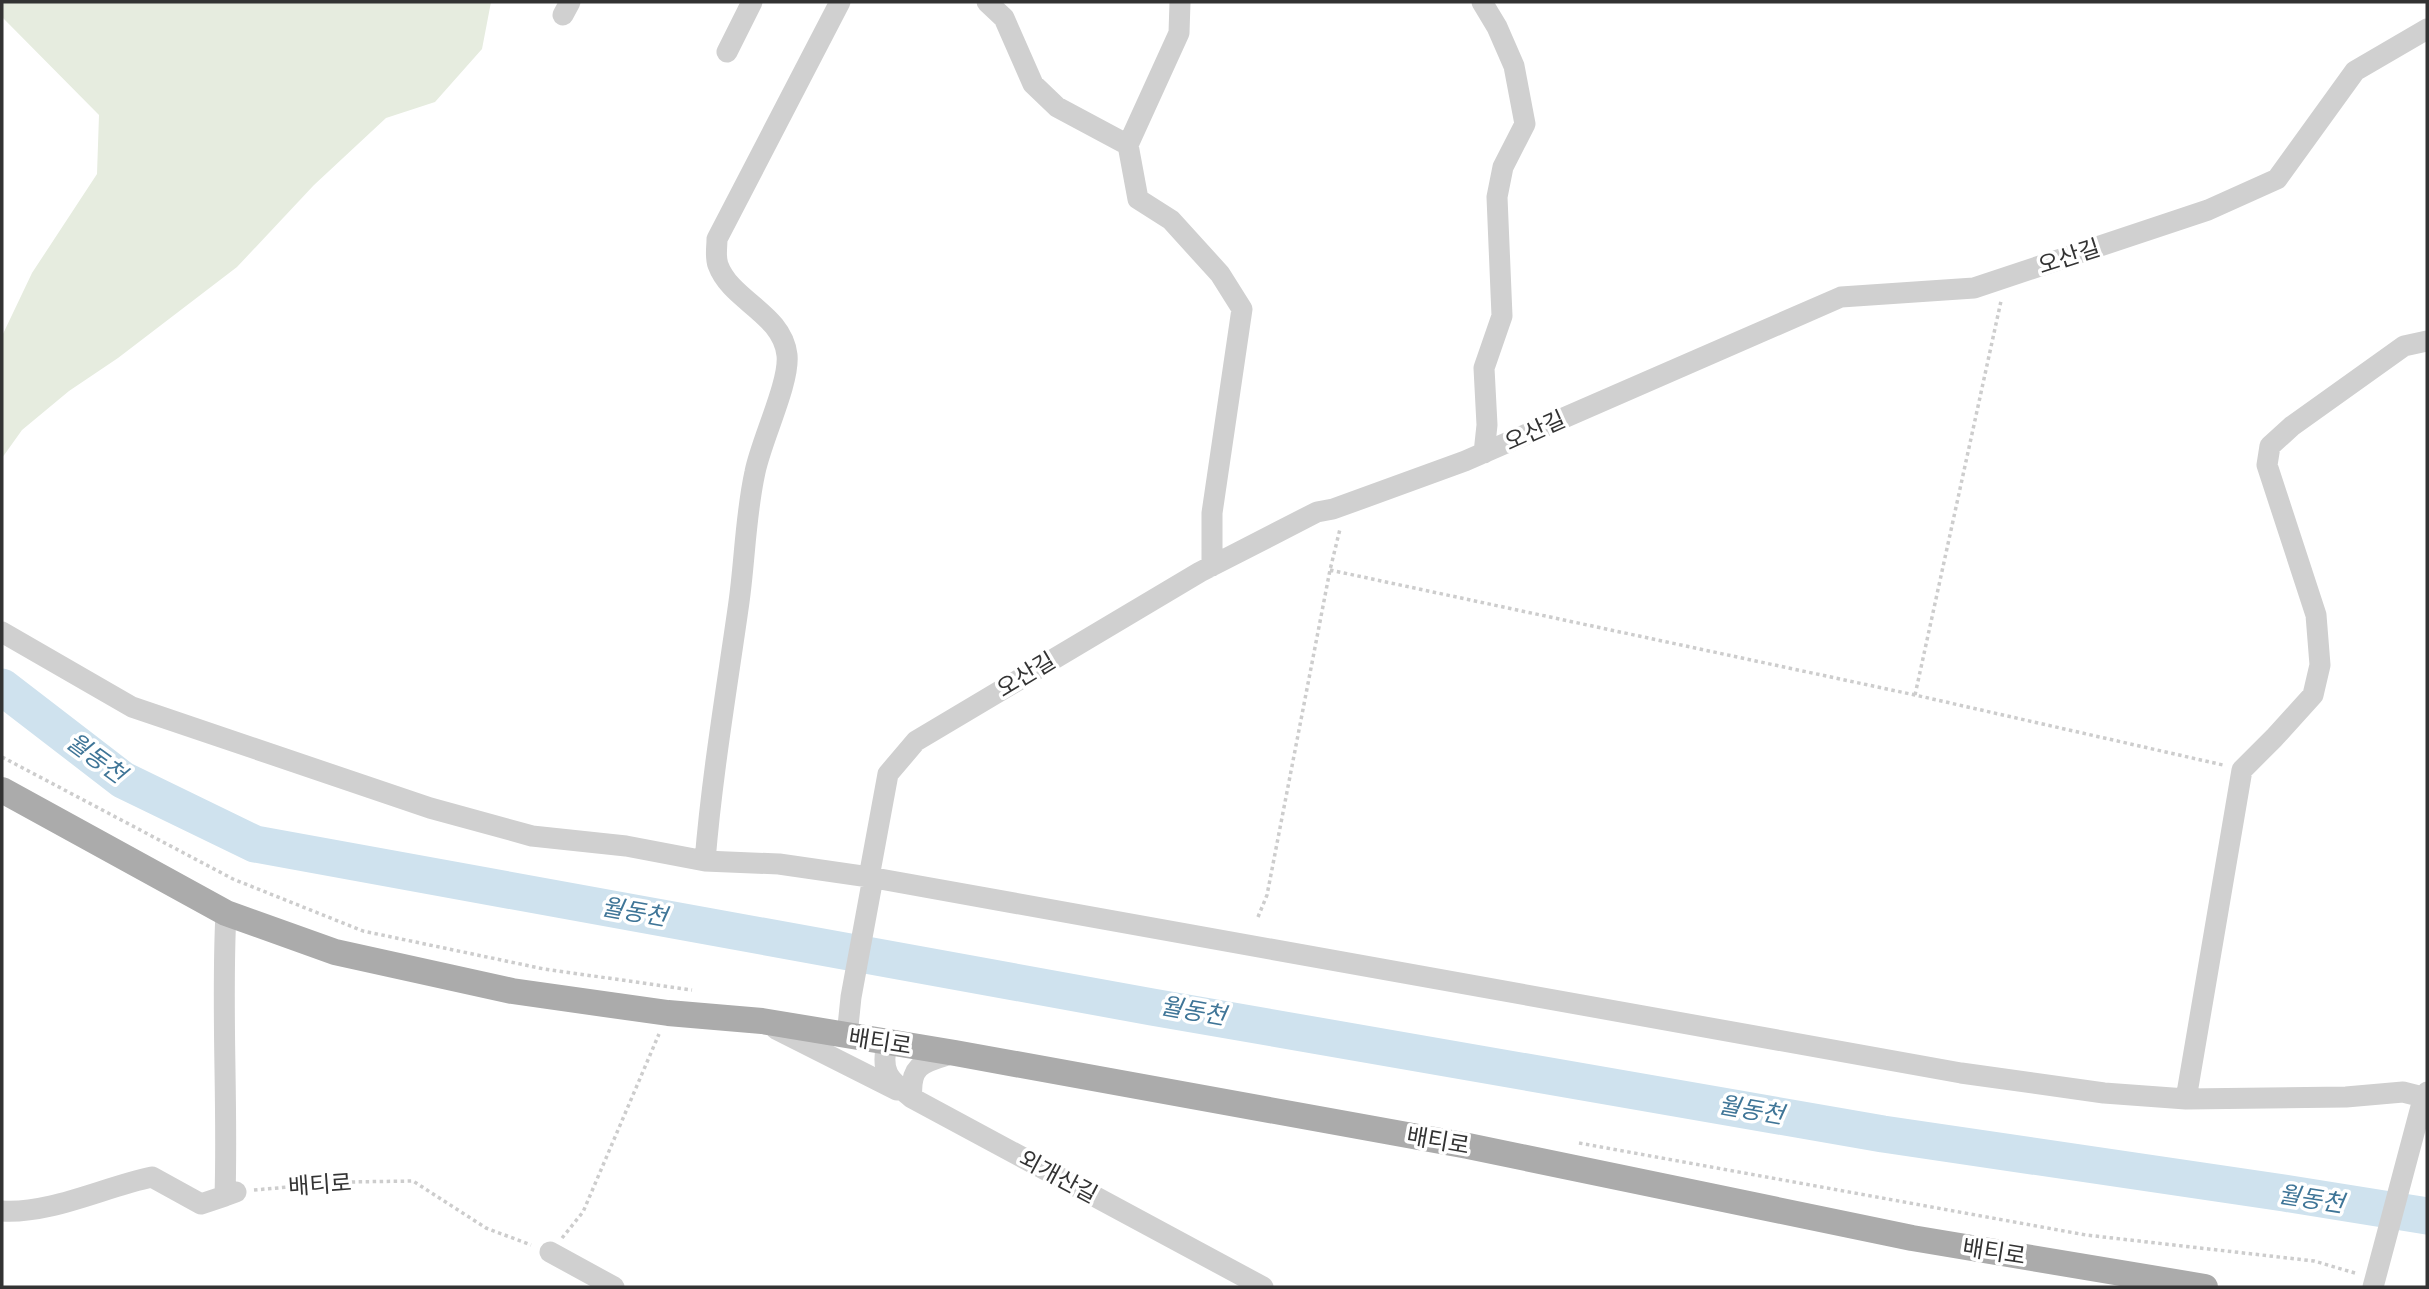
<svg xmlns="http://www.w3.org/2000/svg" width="2429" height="1289" viewBox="0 0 2429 1289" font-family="Karla,'Noto Sans KR',sans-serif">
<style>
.green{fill:#e6ecdf}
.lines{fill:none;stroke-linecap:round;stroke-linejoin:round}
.river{stroke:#cfe2ee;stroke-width:37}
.path{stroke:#cdcdcd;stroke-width:3.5;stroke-dasharray:3.5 3.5;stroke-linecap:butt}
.minor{stroke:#d0d0d0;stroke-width:21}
.major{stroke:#ababab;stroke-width:26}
.labels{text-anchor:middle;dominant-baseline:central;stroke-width:7;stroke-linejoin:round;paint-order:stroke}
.street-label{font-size:23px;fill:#333;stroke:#fff}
.water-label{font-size:24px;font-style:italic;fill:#3f7597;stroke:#fff}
</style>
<rect width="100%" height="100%" fill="#fff"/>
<!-- green -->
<path class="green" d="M 2,2 L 491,2 L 482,49 L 435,102 L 386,118 L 314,185 L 237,267 L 118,358 L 69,391 L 22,430 L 2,458 L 2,336 L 32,273 L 97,174 L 99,115 L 2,17 Z"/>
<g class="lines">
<!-- river -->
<path class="river" d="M 2,687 L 123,780 L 255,844 L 1152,1007 L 1883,1134 L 2284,1193 L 2427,1216"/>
<!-- path -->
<path class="path" d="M 1330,570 L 1915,695 L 2223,765
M 1915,695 L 2001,301
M 2,757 L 233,879 L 363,931 L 544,969 L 692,990
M 1258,917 L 1267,895 L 1330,570 L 1340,529
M 1579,1143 L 2086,1235 L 2314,1261 L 2355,1273
M 254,1190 L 347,1182 L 413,1181 L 486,1228 L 531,1245
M 562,1238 L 583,1212 L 659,1034"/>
<!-- minor -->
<path class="minor" d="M 987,2 L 1004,18 L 1033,84 L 1057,107 L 1128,145
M 1180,2 L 1179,33 L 1128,145 L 1138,199 L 1171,220 L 1220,274 L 1242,309 L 1212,513 L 1212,566
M 1482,2 L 1497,27 L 1514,66 L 1525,124 L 1503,167 L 1497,197 L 1502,316 L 1484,368 L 1487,425 L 1484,453
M 563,15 L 570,2
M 727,52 L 752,2
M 2,632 L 132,707 L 430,808 L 532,836 L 626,846 L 705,861 L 779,864 L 869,877 L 1961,1073 L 2104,1093 L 2186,1099 L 2346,1097 L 2403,1092 L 2427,1098
M 705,861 C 712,776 726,693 738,609 C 745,563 745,517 755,472 C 761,441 790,382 787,355 C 782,313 731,301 718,265 C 715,257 717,247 717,239 L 840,2
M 226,913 C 221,1007 228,1102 225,1196 L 236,1192
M 776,1029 L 897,1090
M 847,1036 L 851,997 L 872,883 L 869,877 L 888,774 L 916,741 L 1200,572 L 1317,512 L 1333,509 L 1465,461 L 1841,297 L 1974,288 L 2208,210 L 2277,179 L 2355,71 L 2427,29
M 887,1043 C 880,1074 890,1080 912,1098 L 1263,1287
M 912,1098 C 909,1063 925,1062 954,1053
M 2186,1099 L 2242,770 L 2274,738 L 2313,695 L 2320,665 L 2316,615 L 2267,465 L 2270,446 L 2292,426 L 2404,346 L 2427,341
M 2,1211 C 51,1214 104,1187 152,1177 L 201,1204 L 225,1196
M 550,1252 L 614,1287
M 2373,1287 L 2422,1103 L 2427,1092"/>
<!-- major -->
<path class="major" d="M 2,790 L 226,913 L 335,952 L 512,991 L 668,1013 L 762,1021 L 955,1053 L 1468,1146 L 1912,1238 L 2205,1287"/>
</g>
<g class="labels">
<!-- street labels -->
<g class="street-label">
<text transform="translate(2069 257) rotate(-18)">오산길</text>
<text transform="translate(1535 431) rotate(-24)">오산길</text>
<text transform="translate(1026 675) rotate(-31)">오산길</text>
<text transform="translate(880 1042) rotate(9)">배티로</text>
<text transform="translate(1438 1141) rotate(10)">배티로</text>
<text transform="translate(1058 1177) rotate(28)">외개산길</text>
<text transform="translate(320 1185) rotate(-4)">배티로</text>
<text transform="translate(1994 1252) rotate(9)">배티로</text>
</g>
<!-- water labels -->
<g class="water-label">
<text transform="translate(96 758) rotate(36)">월동천</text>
<text transform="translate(634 912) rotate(10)">월동천</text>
<text transform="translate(1193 1011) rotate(10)">월동천</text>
<text transform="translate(1751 1110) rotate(10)">월동천</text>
<text transform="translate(2311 1199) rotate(9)">월동천</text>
</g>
</g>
<!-- border -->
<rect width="2429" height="1289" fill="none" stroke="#333333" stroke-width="7"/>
</svg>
